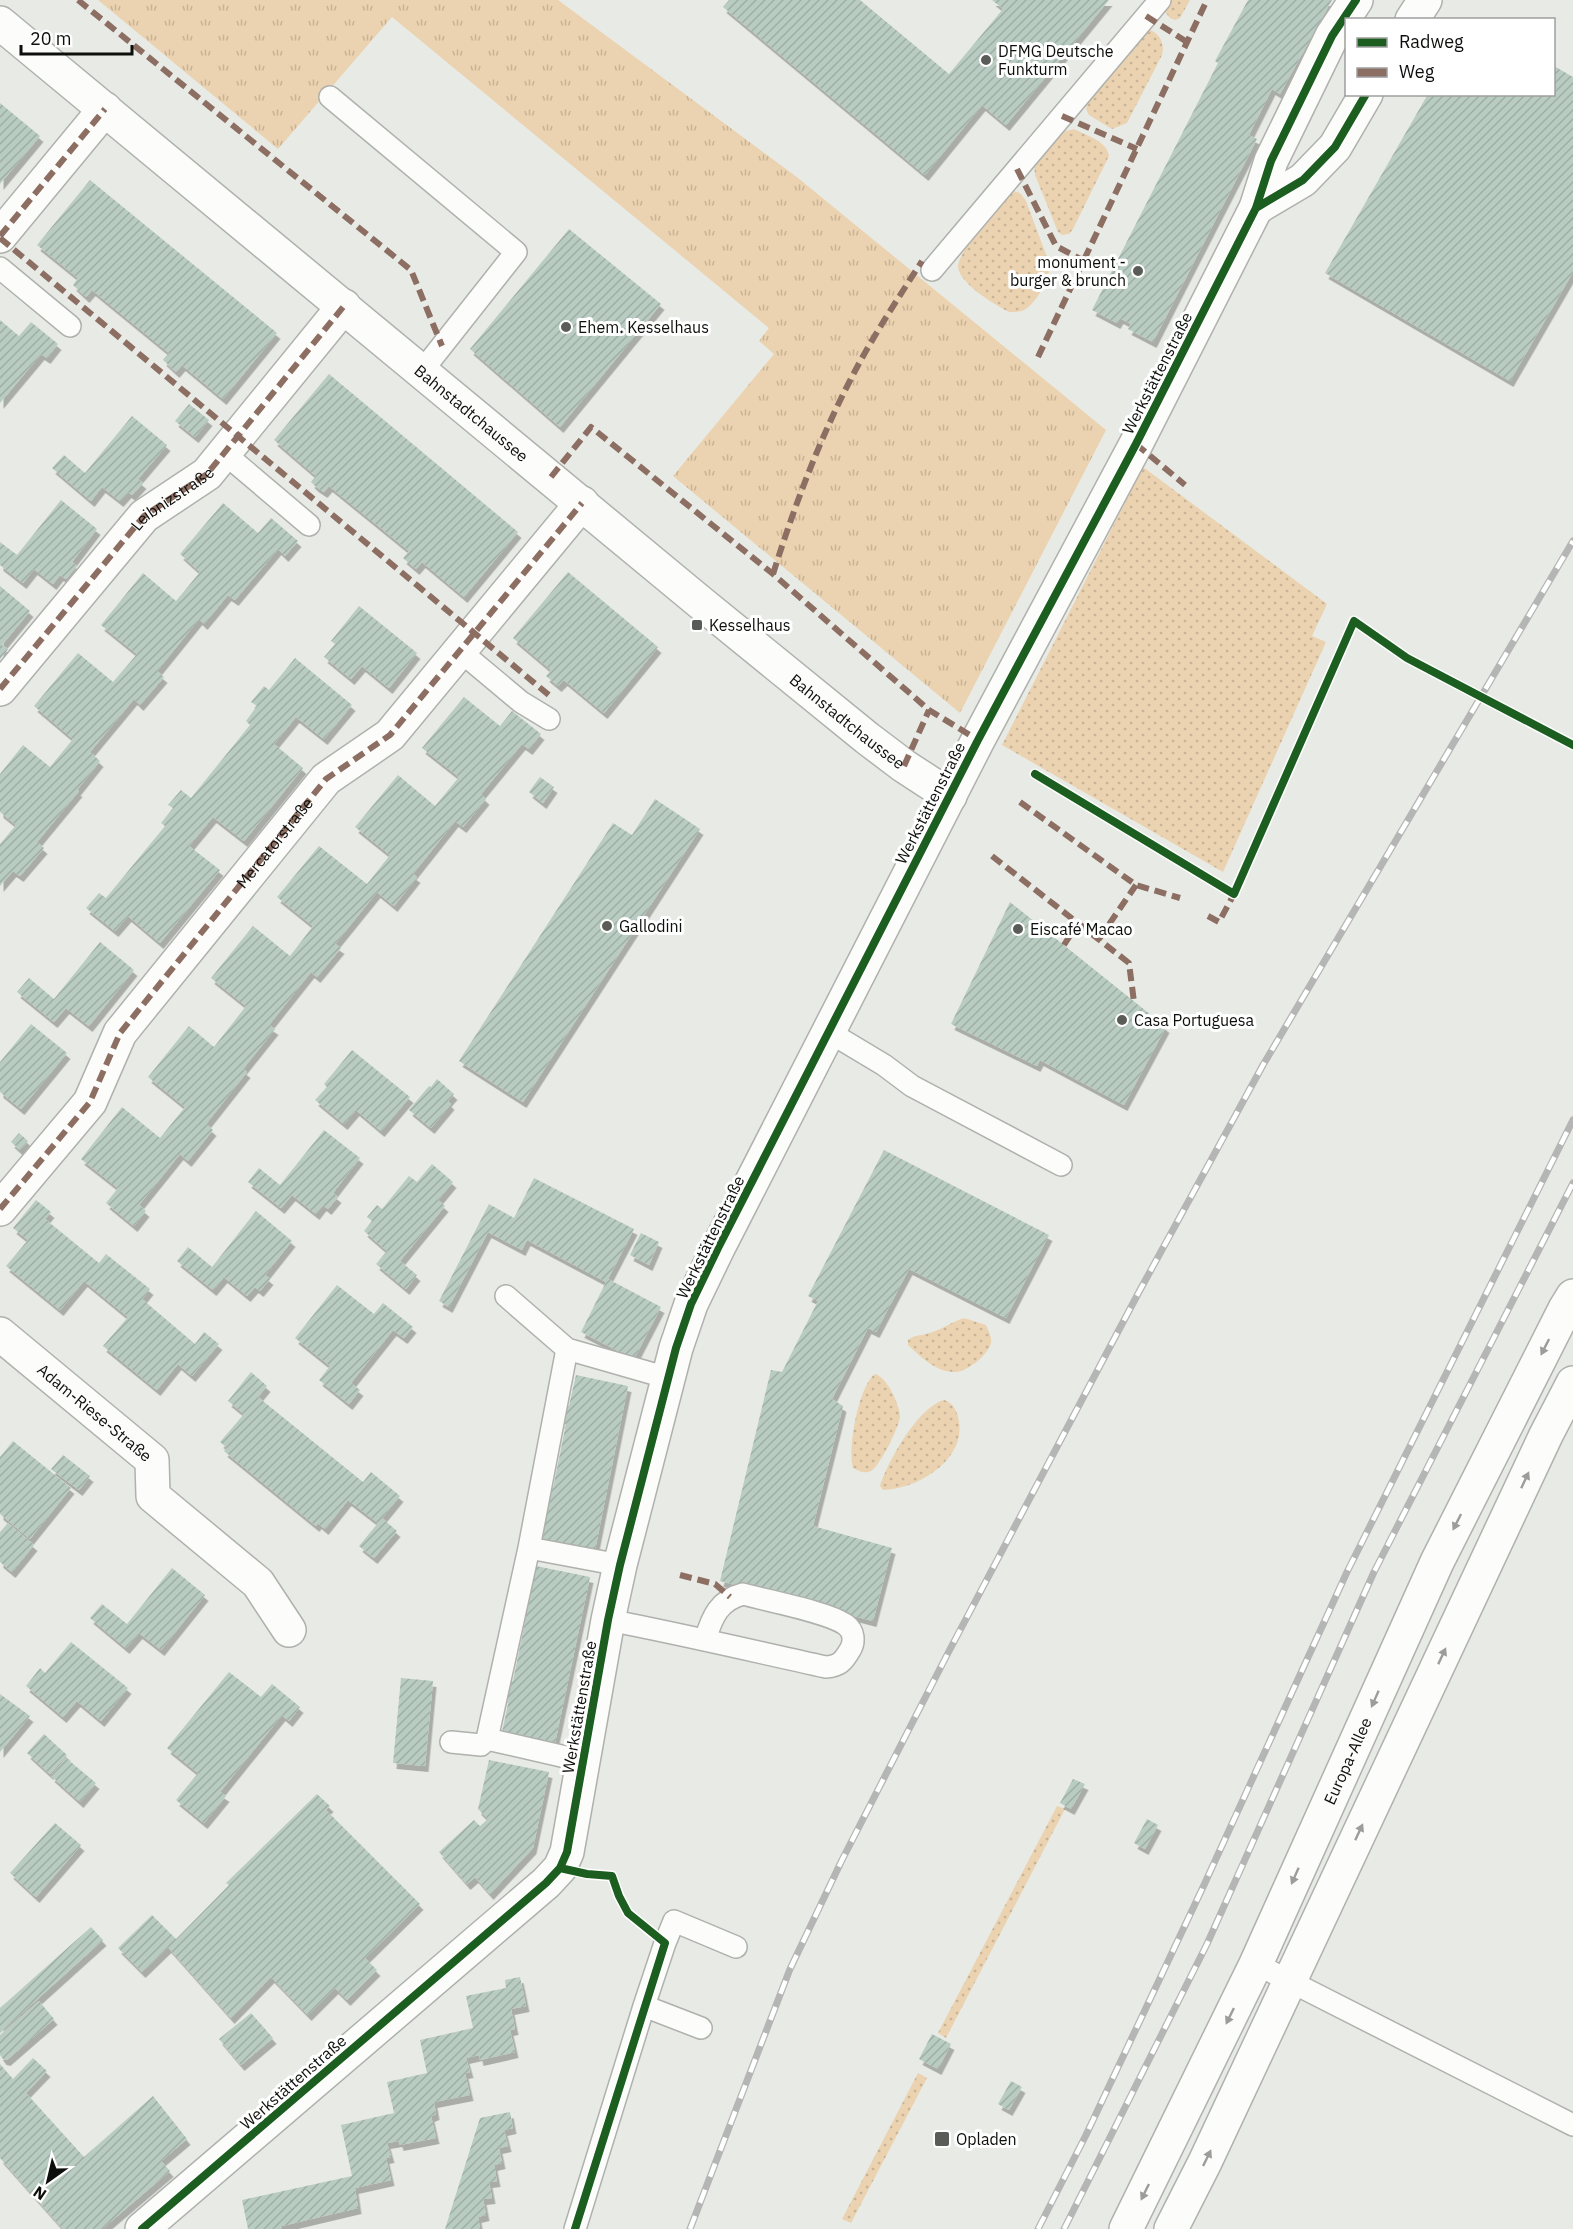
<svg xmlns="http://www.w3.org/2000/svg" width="1573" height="2229" viewBox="0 0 1573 2229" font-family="'IBM Plex Sans',sans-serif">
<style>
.grass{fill:url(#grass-dots)}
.park{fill:url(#park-tufts)}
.building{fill:url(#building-hatch);filter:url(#shadow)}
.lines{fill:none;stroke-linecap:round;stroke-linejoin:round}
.lane-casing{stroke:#afb1ad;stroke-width:24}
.street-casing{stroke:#afb1ad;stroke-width:36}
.secondary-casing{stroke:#afb1ad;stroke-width:36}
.lane{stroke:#fcfcfb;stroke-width:21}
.street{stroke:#fcfcfb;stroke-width:33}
.secondary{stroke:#fcfcfb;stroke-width:33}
.rail-casing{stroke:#b5b5b5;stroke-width:7}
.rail{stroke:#fff;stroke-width:4.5;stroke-dasharray:14;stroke-linecap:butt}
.quiet{stroke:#8d6e63;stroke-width:6;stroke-dasharray:12 6;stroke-linecap:butt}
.cycleway-casing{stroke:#fff;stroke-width:11}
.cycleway{stroke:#1b5e20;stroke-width:8}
.oneway{fill:#9c9d9b}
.poi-dot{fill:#5a5c58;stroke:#fff;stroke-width:2}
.labels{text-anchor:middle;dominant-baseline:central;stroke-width:6;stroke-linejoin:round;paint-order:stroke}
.poi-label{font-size:16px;fill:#0d0f0c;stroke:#fff;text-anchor:start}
.street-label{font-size:16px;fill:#0d0f0c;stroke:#fff}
</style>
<defs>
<pattern id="grass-dots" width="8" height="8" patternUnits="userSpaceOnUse" patternTransform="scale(1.5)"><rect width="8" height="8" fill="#ebd2b0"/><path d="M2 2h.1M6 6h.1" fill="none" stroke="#c8b396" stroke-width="1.8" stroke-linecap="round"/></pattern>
<pattern id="park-tufts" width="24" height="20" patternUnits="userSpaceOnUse" patternTransform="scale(1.5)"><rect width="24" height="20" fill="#ebd2b0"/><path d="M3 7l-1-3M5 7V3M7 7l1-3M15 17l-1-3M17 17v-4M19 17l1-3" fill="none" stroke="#c8b396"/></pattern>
<pattern id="building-hatch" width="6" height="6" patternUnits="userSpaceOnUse" patternTransform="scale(1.5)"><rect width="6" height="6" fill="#b9ccc2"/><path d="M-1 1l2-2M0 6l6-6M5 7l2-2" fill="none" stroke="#9eaea6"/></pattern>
<filter id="shadow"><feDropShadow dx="3.5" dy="6" stdDeviation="0" flood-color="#0004"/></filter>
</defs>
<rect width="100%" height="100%" fill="#e8ebe5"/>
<!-- grass -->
<path class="grass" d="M 1169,0 L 1190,0 L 1180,18 L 1175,20 L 1170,18 L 1164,11 Z
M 1148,29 C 1160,33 1165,44 1162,55 L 1127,123 L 1112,129 L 1089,115 L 1086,109 L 1089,99 Z
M 1074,129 C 1087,136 1107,141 1109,156 L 1073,229 L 1069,234 L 1062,235 L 1058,232 L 1035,175 L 1034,165 L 1061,132 Z
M 1013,191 L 1020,193 L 1026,201 L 1050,265 C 1049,279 1037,303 1024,310 C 1020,312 1014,312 1009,312 C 995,305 959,283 958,267 C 957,253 998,206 1008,193 Z
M 1143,467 L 1327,604 L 1312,636 L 1326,642 L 1223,872 L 1002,745 Z
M 964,1318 L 986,1325 C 988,1330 992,1337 991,1343 C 988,1355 968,1371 956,1372 C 937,1373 921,1357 908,1345 L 908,1340 C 914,1335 918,1336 926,1334 C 940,1331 951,1322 964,1318 Z
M 875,1374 C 887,1377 900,1405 900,1417 C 899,1427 880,1466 871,1471 C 864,1474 859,1471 853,1468 C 847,1449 859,1385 875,1374 Z
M 944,1400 C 952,1402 956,1409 958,1417 C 969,1458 919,1489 883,1490 L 880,1486 C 888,1461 918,1407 944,1400 Z
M 1057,1806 L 1065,1809 L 946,2038 L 938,2033 Z
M 918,2073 L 927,2078 L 851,2223 L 842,2219 Z"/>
<!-- park -->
<path class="park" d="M 98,0 L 558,0 L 798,178 L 1106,430 L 960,713 L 673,476 L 774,354 L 759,341 L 769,328 L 392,17 L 278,149 Z"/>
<!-- building -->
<path class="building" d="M 729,0 L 860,0 L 949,74 L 1003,9 L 992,0 L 1109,0 L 1006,125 L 982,105 L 925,175 L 723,7 Z
M 1248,0 L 1332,0 L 1280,94 L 1272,89 L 1249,135 L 1257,139 L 1153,342 L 1128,329 L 1131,324 L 1120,318 L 1117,323 L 1092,310 L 1218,63 L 1215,61 Z
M 1554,66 L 1573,77 L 1573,272 L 1510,381 L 1325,273 L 1428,94 L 1554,94 Z
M 0,103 L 40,136 L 0,184 Z
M 90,180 L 277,333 L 223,399 L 182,365 L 176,372 L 163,360 L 169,353 L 92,290 L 86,297 L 73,285 L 78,278 L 37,245 Z
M 569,229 L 661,304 L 560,427 L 470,349 Z
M 0,320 L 19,336 L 31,322 L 58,344 L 47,358 L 41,354 L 0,403 Z
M 329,374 L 518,532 L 464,597 L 422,562 L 416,569 L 403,558 L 409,551 L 329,486 L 324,492 L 315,486 L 311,482 L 316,476 L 274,440 Z
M 189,404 L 209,420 L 195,437 L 175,421 Z
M 132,416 L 167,445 L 138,479 L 143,483 L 132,495 L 128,492 L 120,501 L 102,487 L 91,501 L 52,468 L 64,455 L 85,473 Z
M 61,500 L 97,529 L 72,562 L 77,566 L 66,579 L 60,575 L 53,584 L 34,569 L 23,583 L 0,565 L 0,542 L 17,555 Z
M 223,503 L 258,533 L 271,518 L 298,541 L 285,556 L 278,549 L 235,600 L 228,595 L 204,624 L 199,619 L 157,671 L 164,677 L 140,705 L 134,699 L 90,752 L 100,761 L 77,790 L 79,791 L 37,842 L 44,848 L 20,876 L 13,871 L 0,886 L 0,844 L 16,825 L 0,812 L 0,774 L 23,745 L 50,767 L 73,739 L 34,706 L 78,653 L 113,682 L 137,654 L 101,625 L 143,573 L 176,601 L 200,572 L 180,554 Z
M 568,572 L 658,647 L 604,713 L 564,680 L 558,686 L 546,676 L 551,670 L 513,638 Z
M 0,586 L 30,611 L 2,645 L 8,649 L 0,659 Z
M 359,606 L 417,653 L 389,688 L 362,666 L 351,679 L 324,657 L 335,644 L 331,641 Z
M 295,658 L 352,705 L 324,739 L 296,717 L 274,744 L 303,768 L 244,841 L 213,817 L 189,846 L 220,870 L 160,943 L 128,916 L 115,931 L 86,908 L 99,893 L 106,898 L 165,826 L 161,823 L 173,808 L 168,805 L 181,790 L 191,798 L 250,725 L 246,721 L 257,706 L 251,702 L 264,686 L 269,690 Z
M 464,697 L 500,726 L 512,711 L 541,734 L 529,749 L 522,744 L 481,794 L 486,799 L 463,827 L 455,821 L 413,874 L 417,877 L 394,906 L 377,892 L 335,944 L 341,948 L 317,977 L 311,972 L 269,1025 L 275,1029 L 243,1069 L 247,1072 L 206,1124 L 213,1130 L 188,1161 L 180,1154 L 139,1205 L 146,1211 L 134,1226 L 106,1203 L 118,1188 L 81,1159 L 122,1107 L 160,1138 L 185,1107 L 148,1077 L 189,1026 L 214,1047 L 246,1006 L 211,978 L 253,926 L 290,956 L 313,926 L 277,897 L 319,846 L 367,884 L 390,855 L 355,827 L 398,775 L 435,806 L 459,777 L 422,748 Z
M 540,777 L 554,787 L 543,803 L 529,792 Z
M 655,799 L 700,829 L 523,1102 L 459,1061 L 613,823 L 632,835 Z
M 1010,902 L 1166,1027 L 1124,1105 L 1040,1060 L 1037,1066 L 951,1024 Z
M 100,942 L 134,970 L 89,1026 L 66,1008 L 54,1022 L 17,992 L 29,978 L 54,999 Z
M 31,1024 L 67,1053 L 21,1109 L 0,1092 L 0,1062 Z
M 352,1050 L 410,1097 L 381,1131 L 356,1110 L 344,1124 L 315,1100 L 327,1087 L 324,1084 Z
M 437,1079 L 454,1094 L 448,1101 L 451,1104 L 431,1128 L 409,1110 L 429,1086 L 431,1087 Z
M 324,1130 L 360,1158 L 333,1193 L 338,1197 L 328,1209 L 323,1205 L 316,1214 L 292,1195 L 281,1208 L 248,1182 L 259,1168 L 280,1185 Z
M 19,1133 L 28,1141 L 20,1150 L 11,1142 Z
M 884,1150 L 1049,1235 L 1006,1318 L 909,1269 L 876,1332 L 868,1328 L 832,1399 L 843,1406 L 813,1526 L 892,1548 L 873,1621 L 720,1581 L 771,1370 L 782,1372 L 818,1301 L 808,1296 Z
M 432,1164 L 453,1182 L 438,1200 L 445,1206 L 400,1261 L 417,1275 L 406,1289 L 376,1264 L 387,1251 L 364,1231 L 372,1221 L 367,1217 L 377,1205 L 382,1209 L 409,1176 L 417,1182 Z
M 534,1178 L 634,1229 L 608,1279 L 661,1307 L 634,1359 L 581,1332 L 606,1282 L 527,1240 L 522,1250 L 488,1232 L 449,1307 L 439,1301 L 489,1204 L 514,1218 Z
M 36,1200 L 51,1212 L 45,1219 L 99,1263 L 106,1254 L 150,1289 L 142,1299 L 195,1344 L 204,1332 L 219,1344 L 192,1376 L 178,1364 L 157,1390 L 103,1346 L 128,1317 L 84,1281 L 60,1310 L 6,1266 L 28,1240 L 13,1228 Z
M 256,1211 L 292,1241 L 265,1275 L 270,1279 L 260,1291 L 255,1287 L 247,1296 L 224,1277 L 213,1290 L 177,1261 L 188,1247 L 212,1267 Z
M 641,1233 L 659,1242 L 649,1265 L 630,1255 Z
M 337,1285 L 374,1314 L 383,1303 L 413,1327 L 404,1338 L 393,1330 L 351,1383 L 360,1390 L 349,1404 L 319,1380 L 330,1366 L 295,1338 Z
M 251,1372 L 267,1386 L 258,1397 L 363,1482 L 371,1472 L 400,1496 L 382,1518 L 397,1531 L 374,1558 L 359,1546 L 378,1523 L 348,1500 L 325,1529 L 318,1523 L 316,1526 L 224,1451 L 227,1448 L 220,1442 L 244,1414 L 228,1401 Z
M 576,1375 L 628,1386 L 595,1550 L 542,1539 L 549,1505 L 544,1504 L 548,1486 L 553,1488 L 566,1424 L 561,1423 L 565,1406 L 569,1406 Z
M 13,1441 L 71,1488 L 30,1539 L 0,1514 L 0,1457 Z
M 63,1455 L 90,1476 L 79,1490 L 51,1469 Z
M 8,1523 L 34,1545 L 12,1572 L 0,1562 L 0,1532 Z
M 536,1566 L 590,1577 L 555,1743 L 502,1732 L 509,1699 L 504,1697 L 507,1680 L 513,1681 L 526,1617 L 521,1616 L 524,1599 L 529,1600 Z
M 172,1568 L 205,1595 L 161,1650 L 139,1633 L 126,1648 L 90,1618 L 102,1604 L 127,1624 Z
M 71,1642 L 128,1688 L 101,1721 L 77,1701 L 63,1717 L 26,1686 L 40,1668 L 45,1673 Z
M 229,1672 L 261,1697 L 272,1684 L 300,1707 L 289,1721 L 282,1715 L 220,1792 L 226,1796 L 204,1823 L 176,1800 L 198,1773 L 167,1748 Z
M 401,1678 L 433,1681 L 425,1766 L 393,1763 Z
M 0,1694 L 30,1716 L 0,1752 Z
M 44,1734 L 67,1755 L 50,1774 L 27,1753 Z
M 66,1758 L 96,1783 L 80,1802 L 51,1776 Z
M 489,1760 L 549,1772 L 533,1848 L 490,1894 L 475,1877 L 467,1884 L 439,1852 L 474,1820 L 480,1826 L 488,1819 L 478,1809 Z
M 1073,1779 L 1085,1784 L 1071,1809 L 1060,1803 Z
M 317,1794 L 330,1806 L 326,1810 L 420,1904 L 365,1958 L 377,1970 L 347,2000 L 335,1988 L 308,2015 L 271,1977 L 231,2018 L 168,1947 L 142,1972 L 118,1948 L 152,1915 L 176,1939 L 229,1885 L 226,1883 Z
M 1147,1819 L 1158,1825 L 1145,1849 L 1134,1843 Z
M 55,1823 L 81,1845 L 36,1897 L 10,1873 Z
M 91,1927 L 103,1940 L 0,2033 L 0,2008 Z
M 520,1977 L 526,2006 L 511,2009 L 515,2029 L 510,2030 L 515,2052 L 480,2060 L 479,2055 L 466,2058 L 470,2072 L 465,2073 L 470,2095 L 434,2102 L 436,2114 L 431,2116 L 436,2138 L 400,2145 L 399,2141 L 387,2143 L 391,2157 L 386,2158 L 391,2180 L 355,2188 L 358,2208 L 282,2226 L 282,2229 L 248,2229 L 242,2200 L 352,2176 L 341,2125 L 394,2113 L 387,2082 L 427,2073 L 420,2040 L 473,2028 L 466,1996 L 506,1988 L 505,1980 Z
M 39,2001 L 54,2019 L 7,2060 L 3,2059 L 0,2055 L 0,2035 Z
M 251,2013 L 273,2038 L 241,2065 L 219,2039 Z
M 932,2034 L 951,2044 L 938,2069 L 919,2059 Z
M 33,2058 L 47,2071 L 26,2093 L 84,2157 L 153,2096 L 187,2139 L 161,2161 L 170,2171 L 102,2229 L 63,2229 L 0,2158 L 0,2064 L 13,2079 Z
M 1011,2081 L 1022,2087 L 1009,2110 L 998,2104 Z
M 510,2112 L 513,2128 L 504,2130 L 508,2146 L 499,2148 L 502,2163 L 494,2165 L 497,2181 L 489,2182 L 492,2198 L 483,2199 L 486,2215 L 478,2217 L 480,2229 L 445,2229 L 480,2118 Z"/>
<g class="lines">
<defs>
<path id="lane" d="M 330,97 L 516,252 L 422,371
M 0,268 L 70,326
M 932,270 L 1160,0
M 224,453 L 309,525
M 460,651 L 521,702 L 549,719
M 829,1032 L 884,1065 L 912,1086 L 1061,1165
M 506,1296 L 567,1349 L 668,1378
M 529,1548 L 620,1565
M 608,1620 C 681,1634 753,1651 826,1667 C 839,1666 843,1662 850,1650 C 855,1642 854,1631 846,1625 C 828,1612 768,1601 743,1594 C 719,1600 712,1617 705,1640
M 487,1739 L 583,1761
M 451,1742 L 481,1745 L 487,1739 L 529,1548 L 567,1349
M 1256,1964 L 1573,2125
M 644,2006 L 701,2028
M 575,2229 L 644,2006 L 665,1943 L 674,1921 L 736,1947"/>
<g id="street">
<path d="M 1412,20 L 1425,0"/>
<path id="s1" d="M 0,23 L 701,603 L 867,738 L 904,766 L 950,796"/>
<path d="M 1256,208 L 1303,180 L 1335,147 L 1366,94"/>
<path d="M 0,236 L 105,109"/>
<path d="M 0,689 L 144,516 L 207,474 L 344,306"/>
<path d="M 0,1209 L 90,1102 L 120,1033 L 326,779 L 390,735 L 582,503"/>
<path id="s2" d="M 0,1334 L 152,1460 L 153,1496 L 258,1583 L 289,1630"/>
<path d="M 142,2229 L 546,1883 L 560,1868 L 567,1852 L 608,1620 L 620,1565 L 676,1348 L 691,1304 L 718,1248 L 978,740 L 1136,444 L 1256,208 L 1271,161 L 1332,36 L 1356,0"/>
</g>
<g id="secondary">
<path id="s3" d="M 1126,2229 L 1256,1964 L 1437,1562 L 1565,1309 L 1573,1296"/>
<path d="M 1171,2229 L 1205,2162 L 1546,1435 L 1573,1383"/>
</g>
</defs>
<!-- lane casing -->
<use href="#lane" class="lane-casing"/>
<!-- street casing -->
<use href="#street" class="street-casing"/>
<!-- secondary casing -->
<use href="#secondary" class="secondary-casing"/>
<!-- lane -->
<use href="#lane" class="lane"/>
<!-- street -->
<use href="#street" class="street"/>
<!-- secondary -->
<use href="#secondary" class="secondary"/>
<defs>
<path id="rail" d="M 690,2229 L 790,1969 L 842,1860 L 948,1653 L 1140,1290 L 1263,1065 L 1573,541
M 1038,2229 L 1086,2135 L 1204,1885 L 1347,1572 L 1573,1120
M 1064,2229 L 1207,1944 L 1374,1572 L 1573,1183"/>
</defs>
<!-- rail casing -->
<use href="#rail" class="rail-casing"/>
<!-- rail -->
<use href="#rail" class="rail"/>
<!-- quiet -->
<g class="quiet">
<path d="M 78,0 L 411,270 L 442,346"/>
<path d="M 1146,16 L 1187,42"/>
<path d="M 1062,116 L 1137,149"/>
<path d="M 1017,169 L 1056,246 L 1084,261"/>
<path d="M 0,236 L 105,109"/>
<path d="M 0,238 L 550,696"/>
<path d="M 1038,357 L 1207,0"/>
<path d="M 1136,444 L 1185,485"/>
<path d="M 551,477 L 591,427 L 773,574 L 929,710 L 978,740"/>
<path d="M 773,574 C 795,504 821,435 855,371 C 875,333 899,297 922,261"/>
<path id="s4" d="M 0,689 L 144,516 L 207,474 L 344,306"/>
<path d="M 904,766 L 929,710"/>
<path d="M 1020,802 L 1136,885 L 1180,898"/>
<path d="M 992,856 L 1129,963 L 1134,1002"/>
<path d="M 1208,916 L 1219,922 L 1234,894"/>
<path d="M 1099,939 L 1136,885"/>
<path d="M 1064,945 L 1078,923"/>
<path id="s5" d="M 0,1209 L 90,1102 L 120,1033 L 326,779 L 390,735 L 582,503"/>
<path d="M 680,1575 L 715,1584 L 730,1597"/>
</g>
<defs>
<path id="cycleway" d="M 1256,208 L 1303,180 L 1335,147 L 1366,94
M 1035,774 L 1234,894 L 1354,621 L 1407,658 L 1573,745
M 560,1868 L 587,1874 L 612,1876 L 619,1896 L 628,1913 L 665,1943 L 575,2229
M 142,2229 L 546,1883 L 560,1868 L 567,1852 L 608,1620 L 620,1565 L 676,1348 L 691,1304 L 718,1248 L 978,740 L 1136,444 L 1256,208 L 1271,161 L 1332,36 L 1356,0"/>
</defs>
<!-- cycleway casing -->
<use href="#cycleway" class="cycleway-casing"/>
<!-- cycleway -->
<use href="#cycleway" class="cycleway"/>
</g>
<!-- one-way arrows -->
<defs><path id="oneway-solid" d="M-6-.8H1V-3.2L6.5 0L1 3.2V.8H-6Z" transform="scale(1.5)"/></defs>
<g class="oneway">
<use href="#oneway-solid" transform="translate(1545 1347) rotate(117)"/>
<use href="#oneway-solid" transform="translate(1525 1480) rotate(-65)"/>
<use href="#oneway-solid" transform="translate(1457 1522) rotate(117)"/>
<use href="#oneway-solid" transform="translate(1442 1656) rotate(-65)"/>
<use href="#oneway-solid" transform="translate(1375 1699) rotate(114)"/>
<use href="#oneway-solid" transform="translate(1359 1832) rotate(-65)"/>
<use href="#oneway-solid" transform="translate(1295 1876) rotate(114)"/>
<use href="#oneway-solid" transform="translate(1230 2016) rotate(116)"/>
<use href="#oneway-solid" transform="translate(1207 2158) rotate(-64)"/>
<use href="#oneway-solid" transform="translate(1145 2192) rotate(116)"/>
</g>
<!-- markers -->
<g class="poi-dot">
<circle cx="986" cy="60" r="6"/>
<circle cx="1138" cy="271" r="6"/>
<circle cx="566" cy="327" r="6"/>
<rect x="691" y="619" width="12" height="12" rx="3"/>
<circle cx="607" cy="926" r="6"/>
<circle cx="1018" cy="929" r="6"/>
<circle cx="1122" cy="1020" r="6"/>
<rect x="934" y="2131" width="16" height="16" rx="3"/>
</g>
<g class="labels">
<!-- poi labels -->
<g class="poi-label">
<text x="998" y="51">DFMG Deutsche<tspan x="998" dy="18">Funkturm</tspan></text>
<text x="1126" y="262" text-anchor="end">monument -<tspan x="1126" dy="18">burger &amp; brunch</tspan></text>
<text x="578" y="327">Ehem. Kesselhaus</text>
<text x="709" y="625">Kesselhaus</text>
<text x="619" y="926">Gallodini</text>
<text x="1030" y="929">Eiscafé Macao</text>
<text x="1134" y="1020">Casa Portuguesa</text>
<text x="956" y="2139">Opladen</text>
</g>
<!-- street labels -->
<g class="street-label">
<text transform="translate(1157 373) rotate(-63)">Werkstättenstraße</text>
<text stroke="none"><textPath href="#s1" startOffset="612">Bahnstadtchaussee</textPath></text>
<text stroke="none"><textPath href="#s4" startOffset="258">Leibnizstraße</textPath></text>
<text stroke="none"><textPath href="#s1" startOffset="1098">Bahnstadtchaussee</textPath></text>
<text transform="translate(930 803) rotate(-63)">Werkstättenstraße</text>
<text stroke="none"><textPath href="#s5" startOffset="460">Mercatorstraße</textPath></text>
<text transform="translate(710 1237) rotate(-64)">Werkstättenstraße</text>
<text stroke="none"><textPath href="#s2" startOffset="123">Adam-Riese-Straße</textPath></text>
<text transform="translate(579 1707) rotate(-80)">Werkstättenstraße</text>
<text stroke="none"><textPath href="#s3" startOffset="518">Europa-Allee</textPath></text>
<text transform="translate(293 2082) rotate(-41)">Werkstättenstraße</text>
</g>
</g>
<!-- legend -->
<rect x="1345" y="18" width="210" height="78" fill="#ffffff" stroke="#9e9f9e" stroke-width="1.5"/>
<rect x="1357" y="38" width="30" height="9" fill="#1b5e20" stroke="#9e9f9e" stroke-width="1.5"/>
<text x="1399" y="48" font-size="18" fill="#0d0f0c">Radweg</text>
<rect x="1357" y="68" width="30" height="9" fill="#8d6e63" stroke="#9e9f9e" stroke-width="1.5"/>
<text x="1399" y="78" font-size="18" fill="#0d0f0c">Weg</text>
<!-- north arrow -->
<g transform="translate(48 2181) rotate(214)" stroke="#ffffff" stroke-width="4.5" paint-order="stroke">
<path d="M0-4.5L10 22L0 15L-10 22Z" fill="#0d0f0c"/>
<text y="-9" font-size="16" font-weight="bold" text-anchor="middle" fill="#0d0f0c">N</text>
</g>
<!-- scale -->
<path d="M21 45v9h111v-9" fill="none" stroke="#0d0f0c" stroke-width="3"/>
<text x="30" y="45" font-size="18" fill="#0d0f0c" stroke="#ffffff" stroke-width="4.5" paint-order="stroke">20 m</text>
</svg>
